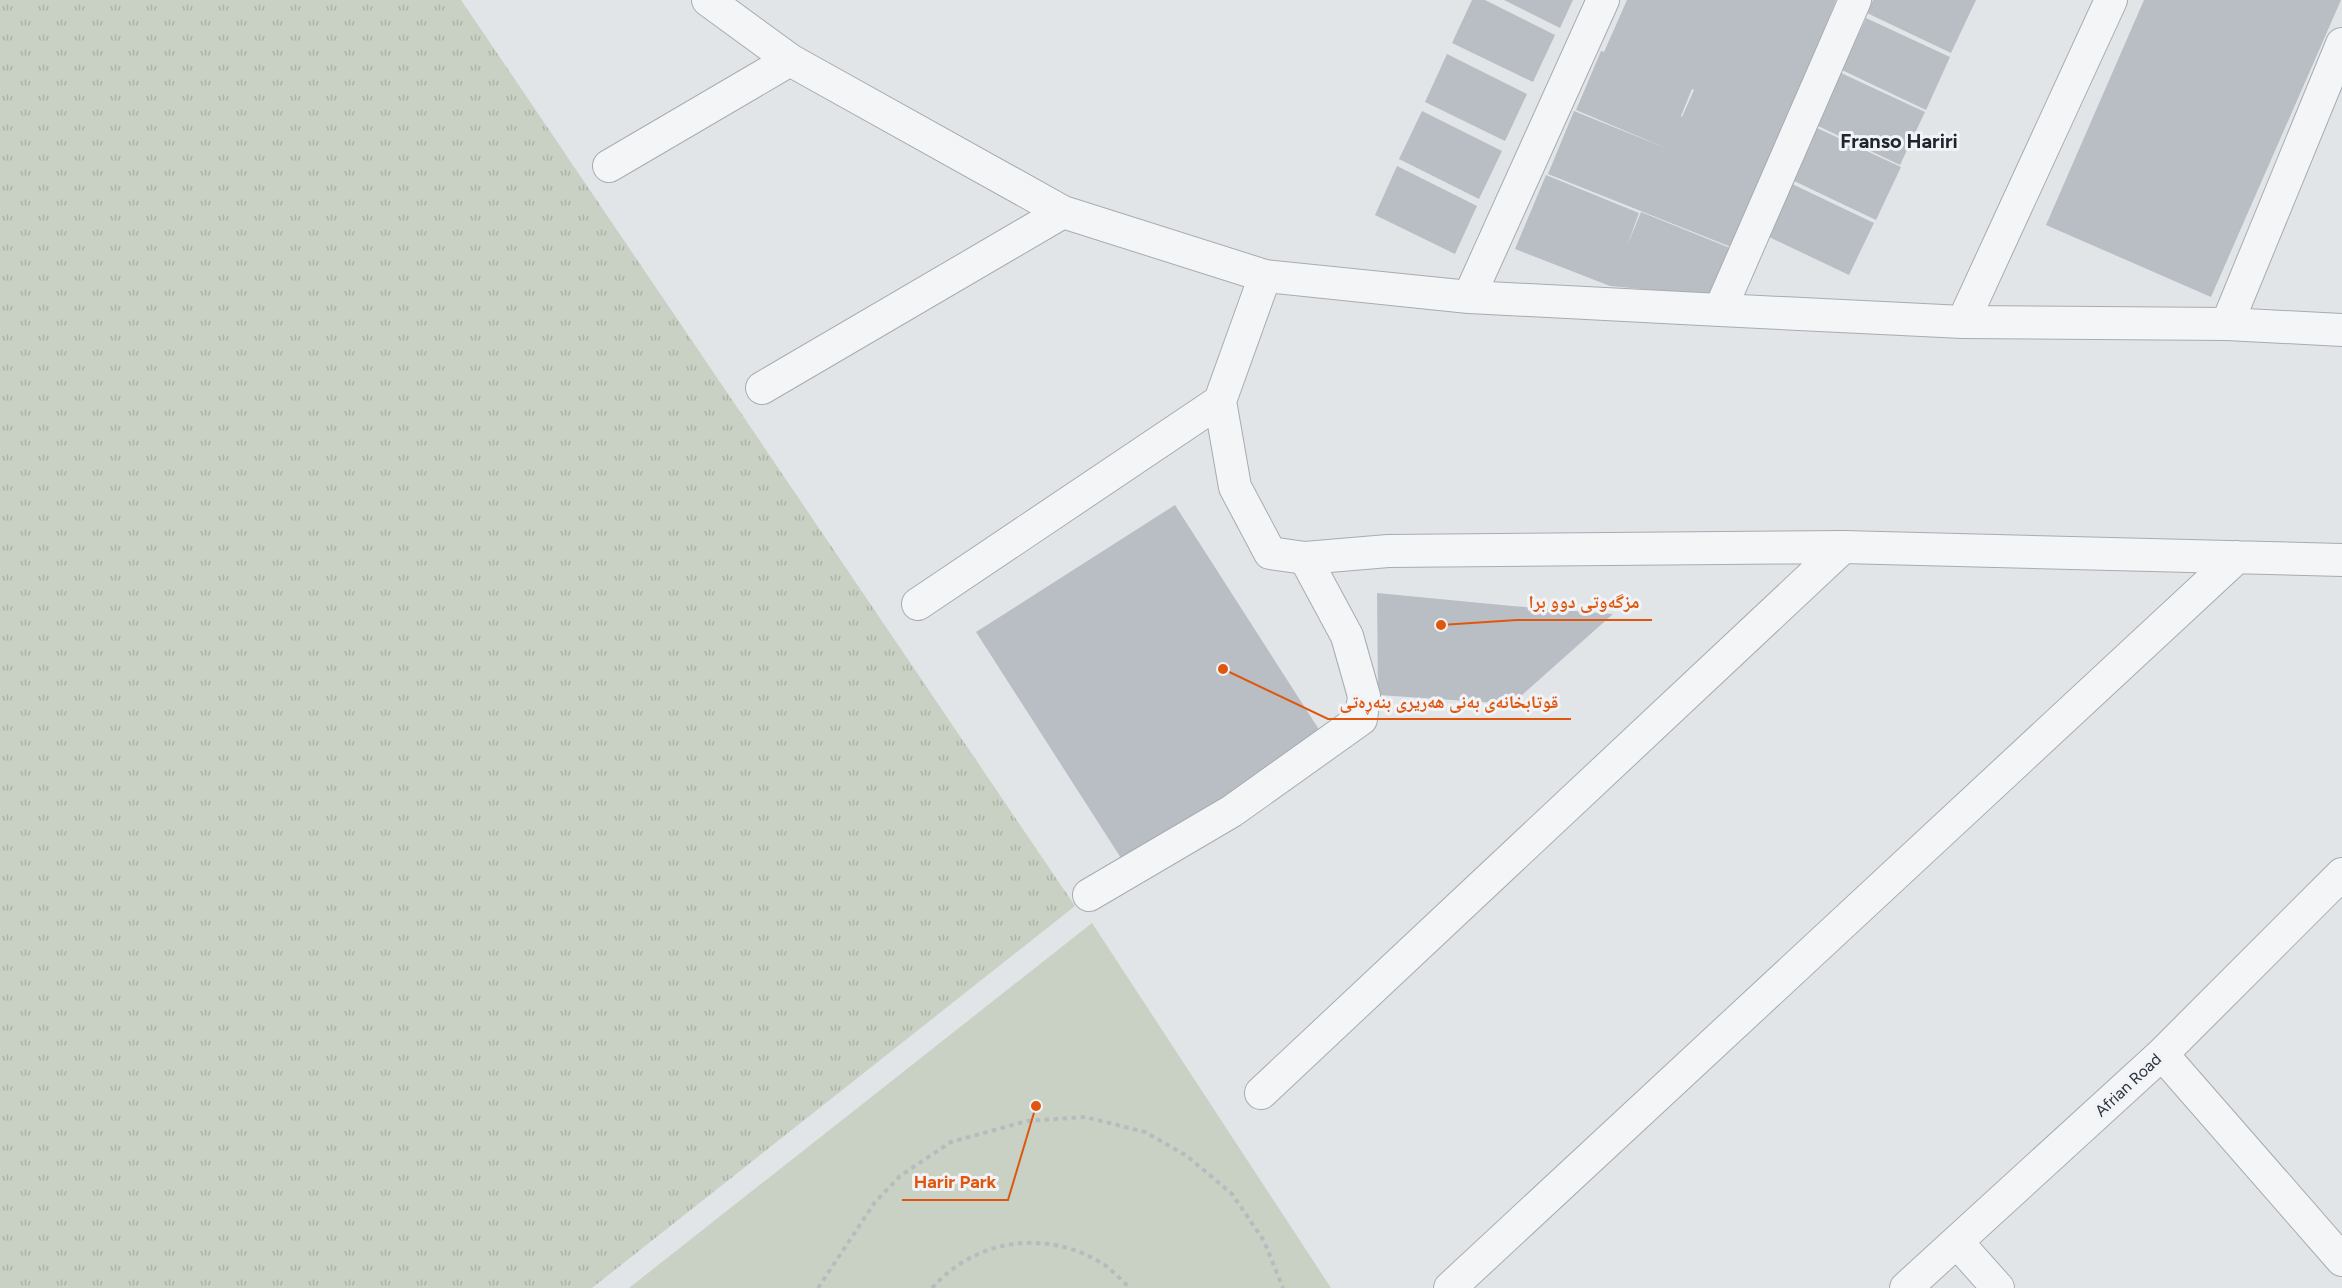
<svg xmlns="http://www.w3.org/2000/svg" width="2342" height="1288" viewBox="0 0 2342 1288" font-family="Figtree,'Noto Naskh Arabic',sans-serif">
<style>
.grass{fill:url(#grass-tufts)}
.green{fill:#c8d1c3}
.building{fill:#b9bec4;fill-rule:evenodd}
.lines{fill:none;stroke-linecap:round;stroke-linejoin:round}
.street-casing{stroke:#a7acb2;stroke-width:34}
.path{stroke:#b7bbc0;stroke-width:4;stroke-dasharray:4.5 4.5;stroke-linecap:butt}
.street{stroke:#f3f5f7;stroke-width:32}
.labels{text-anchor:middle;dominant-baseline:central;stroke-width:6;stroke-linejoin:round;paint-order:stroke}
.street-label{font-size:16px;fill:#2b343e;stroke:#f1f3f6}
.quarter-label{font-size:20px;font-weight:bold;fill:#1e252f;stroke:#f1f3f6}
.leader{fill:none;stroke:#df570e;stroke-width:2}
.callout-dot{fill:#df570e;stroke:#f1f3f6;stroke-width:2}
.callout-label{font-size:18px;text-anchor:middle;font-weight:bold;fill:#df570e;stroke:#f1f3f6;stroke-width:6;stroke-linejoin:round;paint-order:stroke}
</style>
<defs>
<pattern id="grass-tufts" width="24" height="20" patternUnits="userSpaceOnUse" patternTransform="scale(1.5)"><rect width="24" height="20" fill="#c8d1c3"/><path d="M3 7l-1-3M5 7V3M7 7l1-3M15 17l-1-3M17 17v-4M19 17l1-3" fill="none" stroke="#acb4a9"/></pattern>
</defs>
<rect width="100%" height="100%" fill="#e1e5e8"/>
<!-- grass -->
<path class="grass" d="M 0,0 L 461,0 L 1075,906 L 592,1288 L 0,1288 Z"/>
<!-- green -->
<path class="green" d="M 1092,923 L 1331,1288 L 629,1288 Z"/>
<!-- building -->
<path class="building" d="M 1472,0 L 1485,0 L 1555,35 L 1533,82 L 1452,43 Z
M 1504,0 L 1573,0 L 1560,28 Z
M 1627,0 L 1836,0 L 1736,249 L 1548,174 L 1574,111 L 1668,149 L 1576,110 L 1601,51 L 1604,52 ZM 1692,89 L 1694,90 L 1682,117 L 1681,116 Z
M 1873,0 L 1976,0 L 1951,53 L 1867,13 Z
M 2144,0 L 2341,0 L 2211,297 L 2046,225 Z
M 1866,18 L 1950,57 L 1926,110 L 1842,70 Z
M 1447,54 L 1527,94 L 1505,141 L 1425,102 Z
M 1841,73 L 1925,112 L 1900,165 L 1816,125 Z
M 1422,111 L 1502,151 L 1479,199 L 1399,159 Z
M 1817,128 L 1901,167 L 1876,220 L 1792,180 Z
M 1397,166 L 1477,206 L 1455,254 L 1375,215 Z
M 1546,175 L 1639,213 L 1627,246 L 1641,212 L 1735,250 L 1715,296 L 1610,286 L 1515,249 Z
M 1790,183 L 1874,223 L 1849,275 L 1765,235 Z
M 1175,505 L 1327,742 L 1128,869 L 976,632 Z
M 1377,593 L 1512,606 L 1613,614 L 1512,704 L 1378,695 Z"/>
<g class="lines">
<defs>
<path id="street" d="M 708,0 L 790,60 L 1063,212 L 1265,276 L 1469,297
M 1603,0 L 1469,297 L 1720,310
M 1855,0 L 1720,310 L 1963,322
M 2111,0 L 1963,322 L 2227,324
M 2342,44 L 2227,324 L 2342,330
M 609,166 L 790,60
M 1265,276 L 1220,401 L 1235,487 L 1270,553 L 1305,558 L 1388,551 L 1843,547
M 762,388 L 1063,212
M 918,604 L 1220,401
M 1089,895 L 1232,811 L 1361,719 L 1364,696 L 1347,636 L 1305,558
M 2162,1054 L 2342,1260
M 1261,1093 L 1843,547 L 2342,560
M 1957,1242 L 1998,1288
M 1450,1288 L 2237,557
M 1906,1288 L 2162,1054 L 2342,874"/>
</defs>
<!-- street casing -->
<use href="#street" class="street-casing"/>
<!-- path -->
<path class="path" d="M 818,1288 L 875,1202 L 900,1176 L 951,1142 L 1027,1121 L 1085,1117 L 1145,1132 L 1187,1156 L 1232,1194 L 1264,1241 L 1283,1288
M 932,1288 C 975,1240 1042,1229 1098,1261 C 1110,1267 1120,1279 1130,1288"/>
<!-- street -->
<use href="#street" class="street"/>
</g>
<g class="labels">
<!-- street labels -->
<g class="street-label">
<text transform="translate(2128 1085) rotate(-43)">Afrian Road</text>
</g>
<!-- quarter labels -->
<g class="quarter-label">
<text x="1899" y="141">Franso Hariri</text>
</g>
</g>
<!-- callouts -->
<path class="leader" d="M1441 625L1517 620H1652M1223 669L1328 719H1571M1036 1106L1008 1200H902"/>
<g class="callout-dot">
<circle cx="1441" cy="625" r="6"/>
<circle cx="1223" cy="669" r="6"/>
<circle cx="1036" cy="1106" r="6"/>
</g>
<g class="callout-label">
<text x="1584" y="608">مزگەوتی دوو برا</text>
<text x="1449" y="708">قوتابخانەی بەنی هەریری بنەڕەتی</text>
<text x="955" y="1188">Harir Park</text>
</g>
</svg>
